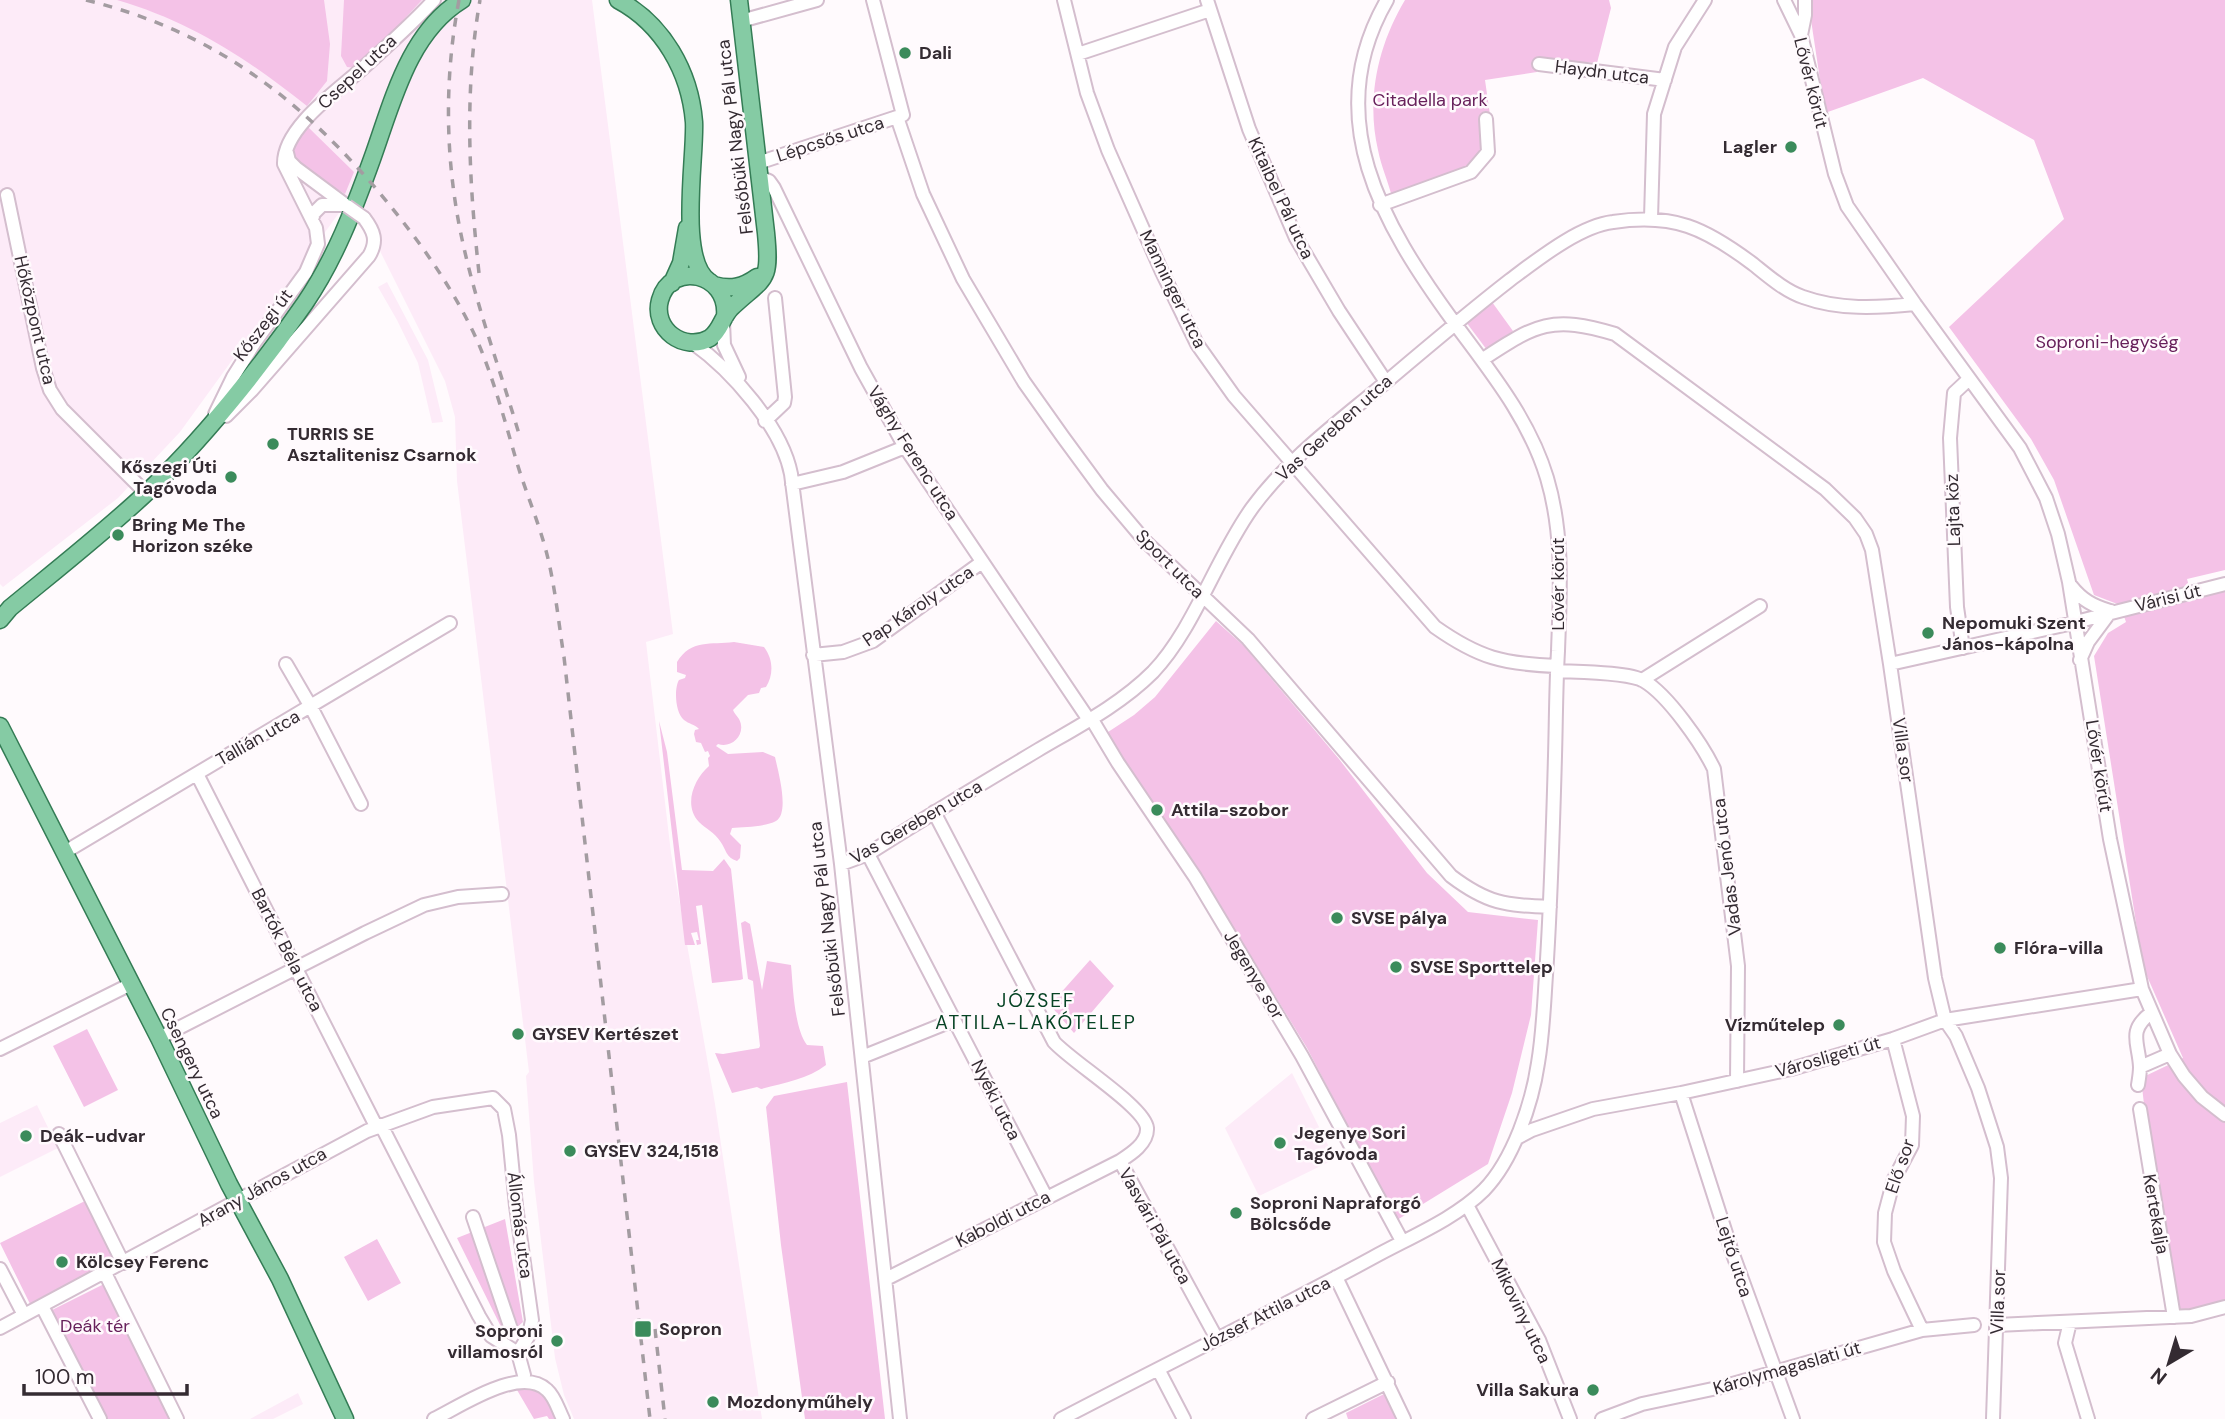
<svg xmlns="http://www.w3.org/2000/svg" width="2225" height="1419" viewBox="0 0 2225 1419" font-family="'DM Sans',sans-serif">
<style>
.built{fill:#fdebf8}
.green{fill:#f4c2e7}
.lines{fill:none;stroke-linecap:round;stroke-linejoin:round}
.minor-casing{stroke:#d4bece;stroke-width:16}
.major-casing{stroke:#347c55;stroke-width:19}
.minor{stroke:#fff;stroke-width:12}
.major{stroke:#85cba4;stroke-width:16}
.rail{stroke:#a39ca1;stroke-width:3.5;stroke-dasharray:9 9;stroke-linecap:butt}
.minor-bridge-casing{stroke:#d4bece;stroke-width:16;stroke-linecap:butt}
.minor-bridge{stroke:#fff;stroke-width:12}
.poi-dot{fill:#3b8b5b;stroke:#fffafd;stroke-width:2.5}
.labels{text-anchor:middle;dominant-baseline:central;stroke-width:5;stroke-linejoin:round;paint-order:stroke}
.poi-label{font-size:18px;font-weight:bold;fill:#342b32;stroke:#fffafd;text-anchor:start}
.street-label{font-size:18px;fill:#342b32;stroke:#fffafd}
.park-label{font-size:18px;fill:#67205b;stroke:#fffafd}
.neighbourhood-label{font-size:19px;letter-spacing:2px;fill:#064324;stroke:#fffafd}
</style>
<rect width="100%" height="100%" fill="#fffafd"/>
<!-- built -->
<path class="built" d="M 0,0 L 592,0 L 673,634 L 646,642 L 671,853 L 715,1104 L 762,1419 L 574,1419 L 564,1395 L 555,1358 L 534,1182 L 526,1076 L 529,1072 L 457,481 L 455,417 L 445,381 L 352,195 L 180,432 L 118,498 L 3,587 L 0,584 Z
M 387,282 L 428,360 L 443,422 L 432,423 L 418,363 L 397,320 L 378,287 Z
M 1292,1073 L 1335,1159 L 1259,1196 L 1225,1128 Z
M 37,1105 L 58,1148 L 0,1177 L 0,1123 Z
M 298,1393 L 303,1404 L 273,1419 L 250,1419 Z"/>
<!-- green -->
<path class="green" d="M 117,0 L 324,0 L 330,44 L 327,81 L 307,106 C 246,58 192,22 117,0 Z
M 344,0 L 422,0 L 367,59 L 356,68 L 347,67 L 341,56 Z
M 1405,0 L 1609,0 L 1611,8 L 1597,63 L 1539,59 L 1537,72 L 1485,80 L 1492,129 L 1480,132 L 1483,153 L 1469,172 L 1392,197 C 1388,181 1381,166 1378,150 C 1366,99 1378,45 1405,0 Z
M 1808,0 L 2225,0 L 2225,570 L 2187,579 L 2190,590 L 2225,582 L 2225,1303 L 2178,1315 L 2146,1122 L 2141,1078 L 2183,1058 L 2143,967 L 2094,656 L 2108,633 L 2126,622 L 2120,605 L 2094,595 L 2054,480 L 2031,439 L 1949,327 L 2064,219 L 2034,140 L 1923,78 L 1825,113 Z
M 308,127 L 354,172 L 345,194 C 332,185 288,164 294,146 C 296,139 303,132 308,127 Z
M 1492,302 L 1513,331 L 1487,350 L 1466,322 Z
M 1216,621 L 1244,646 L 1339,759 L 1427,873 L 1468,912 L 1538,920 L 1531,1015 L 1512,1093 L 1488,1164 L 1397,1220 L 1307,1048 L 1203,878 L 1105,734 L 1134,715 L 1155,697 Z
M 734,642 L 764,647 C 773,659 774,674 766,687 L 761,688 L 759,693 L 748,695 L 733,710 C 734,713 737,716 739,719 C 747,734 732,749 718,744 L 716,746 L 728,754 L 763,752 L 775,757 C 778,771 790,813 776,821 C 765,827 744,827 732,828 L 730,834 L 741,845 L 740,858 L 737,861 C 726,858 726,849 720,841 C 715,833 705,828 699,822 C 683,805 694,779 709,766 L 708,758 L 710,756 L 708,751 L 705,752 L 701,743 L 696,742 L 694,734 L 695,730 L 699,729 C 694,724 689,724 684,720 C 675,713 674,688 679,680 L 685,678 L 686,675 L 677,672 L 677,662 C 691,639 711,645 734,642 Z
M 659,721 L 667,752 L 682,870 L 713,871 L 724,859 L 731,869 L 743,979 L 740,980 L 712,983 L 702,905 L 696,906 L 701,944 L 697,945 L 696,940 L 699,940 L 697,932 L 691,933 L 695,945 L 685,945 Z
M 745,921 L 750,924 L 762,990 L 767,961 L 791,965 C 793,986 794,1028 807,1045 L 823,1046 L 826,1065 C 808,1079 784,1083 761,1089 L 757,1087 L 732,1093 L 715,1053 L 723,1054 L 759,1048 L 760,1046 L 753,981 L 748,979 L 741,923 Z
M 1090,960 L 1114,986 L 1074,1033 L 1050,1005 Z
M 87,1029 L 118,1090 L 84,1107 L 53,1046 Z
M 847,1082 L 885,1419 L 805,1419 L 781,1245 L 766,1107 L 774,1096 Z
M 85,1201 L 116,1258 L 30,1304 L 0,1243 Z
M 505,1219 L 523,1322 L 506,1337 L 457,1238 Z
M 377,1239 L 401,1283 L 368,1301 L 344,1257 Z
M 108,1282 L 174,1419 L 107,1419 L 52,1310 Z
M 527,1388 C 545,1392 550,1402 556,1419 L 549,1419 L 547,1416 L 534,1419 L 517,1390 Z
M 1384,1394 L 1396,1419 L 1348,1419 L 1346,1413 Z"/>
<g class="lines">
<defs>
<path id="minor" d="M 1064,0 L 1087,93 L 1108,150 L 1162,272 L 1197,344 L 1234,396 L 1435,627 C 1479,658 1503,664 1557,666
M 1207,0 L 1249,129 L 1296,238 L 1339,311 L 1386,382
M 1784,0 L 1801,35 L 1835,174 L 1847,206 L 1915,304 L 2020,448 L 2046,498 L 2058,534 L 2069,582 L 2110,839 L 2142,989 L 2170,1054 L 2184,1076 L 2202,1097 L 2225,1115
M 741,21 L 817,0
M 1801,35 L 1805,15 L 1805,0
M 1078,54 L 1210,10
M 1539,64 L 1665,80
M 897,117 L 923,194 L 963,279 L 1024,382 L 1063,437 L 1102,490 L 1145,541 L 1248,639 L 1451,876 C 1488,904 1505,905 1550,907
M 287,153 L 289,161 L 296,168 L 347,206
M 758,163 L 903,115 L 873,0
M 759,177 L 769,181 L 774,188 L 861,368 L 905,447 L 1089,720
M 7,195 L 43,368 L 50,390 L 62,409 L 146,493
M 1380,205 L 1471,172 L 1488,152 L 1486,119
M 1651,218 L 1654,114 L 1675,47 L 1705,0
M 312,219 L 314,213 L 322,205 L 343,205
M 723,322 L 724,345 L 739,377
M 693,343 C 731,370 782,427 791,474 L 841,864 L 900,1419
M 1483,359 C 1536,324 1552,315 1615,334 L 1825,489 L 1855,518 L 1866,534 L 1872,550 L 1890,664 L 1935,978 L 1945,1020 L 1956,1036 L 1978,1088 L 1997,1147 L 2001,1178 L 1993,1419
M 215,414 L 233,377 L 255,342 L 306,272 L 318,244 L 316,228 L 284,164 C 283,127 340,89 364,67 C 387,46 413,23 434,0
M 226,416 L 252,390 L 369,256 C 378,241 374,231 364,218
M 765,421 L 784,403 L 785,397 L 775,298
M 792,484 L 843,472 L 905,447
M 2071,586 C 2082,600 2093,606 2110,611
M 1963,648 L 1957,607 L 1950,438 L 1954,393 L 1969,379
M 813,655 L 843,652 L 873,641 L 982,562
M 2080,660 L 2088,642 L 2111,611
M 286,664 L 311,707 L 361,804
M 1890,664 L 2064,625 L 2225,584
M 1558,671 C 1577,672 1629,672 1644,681 C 1668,695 1702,744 1714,769 L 1738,966 L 1737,1081
M 1642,680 L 1760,606
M 1091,718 L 1118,763 L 1195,877 L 1302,1056 L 1402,1241
M 197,774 L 376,1126
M 934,812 L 1054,1042 C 1072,1062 1145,1107 1147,1128 C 1148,1143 1131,1154 1120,1161 L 1217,1339
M 65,852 L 450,623
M 868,854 L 1046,1197
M 841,864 L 868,854 C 924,818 981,784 1038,750 C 1077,727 1120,705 1153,672 C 1194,629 1216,558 1252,508 C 1290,456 1344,418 1392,377 C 1431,344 1470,311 1510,280 C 1537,260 1579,226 1613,222 C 1674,213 1705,228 1753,264 C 1768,276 1785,291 1803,297 C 1839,310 1877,308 1915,304
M 159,1038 L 365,933 L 424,905 L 458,897 L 502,894
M 1893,1039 L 1913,1116 L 1912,1145 L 1894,1179 L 1885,1213 L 1884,1242 L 1894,1271 L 1922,1330
M 0,1049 L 131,984
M 862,1057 L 954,1020
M 2140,1067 L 2170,1054
M 2138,1085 C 2139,1079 2140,1072 2140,1067 C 2139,1043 2127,1031 2151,1013
M 1681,1093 L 1731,1249 L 1793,1419
M 2140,1109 L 2174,1317
M 381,1125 L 479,1316 L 491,1336 L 518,1353 L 524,1375
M 59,1134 L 123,1263
M 1517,1138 L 1532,1130 L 1593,1109 L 1681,1093 L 1791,1069 L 1893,1039 L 1945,1020 L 2142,989
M 1467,1205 L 1539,1340 L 1570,1419
M 473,1217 L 510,1326
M 0,1269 L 24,1315
M 105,1273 L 177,1419
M 1336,1277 L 1404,1419
M 886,1279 L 1120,1161
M 42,1306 L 100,1419
M 2070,1322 L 2065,1343 L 2088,1419
M 1997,1325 L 2191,1316 L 2225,1307
M 0,1328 L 367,1131 L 433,1107 L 493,1098 L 504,1109 L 509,1135 L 516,1206 L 532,1320 L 529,1335 L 518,1353
M 1158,1369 L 1184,1419
M 434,1419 C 461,1406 520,1365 547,1390 C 555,1397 558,1409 563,1419
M 1061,1419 C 1164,1365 1269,1314 1372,1258 C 1408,1238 1455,1219 1484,1190 C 1513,1160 1532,1104 1538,1063 C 1543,1034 1544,1004 1546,975 C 1551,902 1553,829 1555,756 C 1556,721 1556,686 1558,651 C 1560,592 1564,535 1547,478 C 1529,418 1489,370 1453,321 C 1383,225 1319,117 1387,0
M 1313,1419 L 1388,1382
M 1602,1419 L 1642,1404 L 1722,1387 L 1922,1330 L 1974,1325"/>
<path id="major" d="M 618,0 C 663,24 690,72 694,122 C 696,156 677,262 710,282
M 672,283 L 681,263 L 687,228
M 714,285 C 731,290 743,287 757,277
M 725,316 C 729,273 671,260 660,300 C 652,329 684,353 710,338 C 721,330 722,317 731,308 C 765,276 771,284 766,233 L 739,0
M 0,620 L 10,608 C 55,571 102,534 144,495 C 201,442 261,367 305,303 C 335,259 354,209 372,159 C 392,104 408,33 462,0
M 0,726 L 159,1038 L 229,1184 L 280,1279 L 345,1419"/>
</defs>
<!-- minor casing -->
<use href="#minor" class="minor-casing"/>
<!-- major casing -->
<use href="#major" class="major-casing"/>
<!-- minor -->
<use href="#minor" class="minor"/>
<!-- major -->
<use href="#major" class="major"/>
<!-- rail -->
<path class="rail" d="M 86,0 C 216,32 304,101 388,203 C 423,246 454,290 477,340 C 493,377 504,418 515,456 C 525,492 541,526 549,563 C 556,594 559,626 564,657 L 650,1419
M 459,0 C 444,79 445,160 462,239 C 476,305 500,369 519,434
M 479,273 C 469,181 464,91 480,0
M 655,1329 L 665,1419"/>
<defs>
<path id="minor-bridge" d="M 347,206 L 364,218"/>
</defs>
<!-- minor-bridge casing -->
<use href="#minor-bridge" class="minor-bridge-casing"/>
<!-- minor-bridge -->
<use href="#minor-bridge" class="minor-bridge"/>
</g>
<!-- markers -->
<g class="poi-dot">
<circle cx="905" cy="53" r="7"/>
<circle cx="1791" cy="147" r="7"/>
<circle cx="273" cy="444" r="7"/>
<circle cx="231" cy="477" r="7"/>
<circle cx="118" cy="535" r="7"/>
<circle cx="1928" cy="633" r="7"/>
<circle cx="1157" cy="810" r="7"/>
<circle cx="1337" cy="918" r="7"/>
<circle cx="2000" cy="948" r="7"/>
<circle cx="1396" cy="967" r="7"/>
<circle cx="1839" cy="1025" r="7"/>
<circle cx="518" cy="1034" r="7"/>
<circle cx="26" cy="1136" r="7"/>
<circle cx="1280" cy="1143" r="7"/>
<circle cx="570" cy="1151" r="7"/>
<circle cx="1236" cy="1213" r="7"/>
<circle cx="62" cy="1262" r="7"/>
<rect x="634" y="1320" width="18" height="18" rx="3.5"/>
<circle cx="557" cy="1341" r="7"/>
<circle cx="1593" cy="1390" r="7"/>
<circle cx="713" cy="1402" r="7"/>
</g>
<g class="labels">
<!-- poi labels -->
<g class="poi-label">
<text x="919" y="53">Dali</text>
<text x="1777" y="147" text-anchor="end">Lagler</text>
<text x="287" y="434">TURRIS SE<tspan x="287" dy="21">Asztalitenisz Csarnok</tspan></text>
<text x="217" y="467" text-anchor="end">Kőszegi Úti<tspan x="217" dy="21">Tagóvoda</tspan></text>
<text x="132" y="525">Bring Me The<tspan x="132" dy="21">Horizon széke</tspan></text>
<text x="1942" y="623">Nepomuki Szent<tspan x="1942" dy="21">János-kápolna</tspan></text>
<text x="1171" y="810">Attila-szobor</text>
<text x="1351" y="918">SVSE pálya</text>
<text x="2014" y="948">Flóra-villa</text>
<text x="1410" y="967">SVSE Sporttelep</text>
<text x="1825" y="1025" text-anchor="end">Vízműtelep</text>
<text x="532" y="1034">GYSEV Kertészet</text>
<text x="1294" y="1133">Jegenye Sori<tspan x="1294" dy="21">Tagóvoda</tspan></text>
<text x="40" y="1136">Deák-udvar</text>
<text x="584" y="1151">GYSEV 324,1518</text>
<text x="1250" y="1203">Soproni Napraforgó<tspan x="1250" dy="21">Bölcsőde</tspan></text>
<text x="76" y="1262">Kölcsey Ferenc</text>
<text x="659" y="1329">Sopron</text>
<text x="543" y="1331" text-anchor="end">Soproni<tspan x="543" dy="21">villamosról</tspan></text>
<text x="1579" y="1390" text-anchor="end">Villa Sakura</text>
<text x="727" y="1402">Mozdonyműhely</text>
</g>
<!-- street labels -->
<g class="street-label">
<text transform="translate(357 72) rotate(-43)">Csepel utca</text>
<text transform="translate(1602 72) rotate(7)">Haydn utca</text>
<text transform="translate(1811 83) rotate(76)">Lővér körút</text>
<text transform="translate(735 137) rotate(-97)">Felsőbüki Nagy Pál utca</text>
<text transform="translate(830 139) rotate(-18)">Lépcsős utca</text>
<text transform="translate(1281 198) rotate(65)">Kitaibel Pál utca</text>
<text transform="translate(1173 289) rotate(64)">Manninger utca</text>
<text transform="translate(35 320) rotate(77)">Hőközpont utca</text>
<text transform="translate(263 325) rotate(-53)">Kőszegi út</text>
<text transform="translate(1334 428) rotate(-42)">Vas Gereben utca</text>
<text transform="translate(913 453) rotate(58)">Vághy Ferenc utca</text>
<text transform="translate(1953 510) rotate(-92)">Lajta köz</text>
<text transform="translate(1170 564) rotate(45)">Sport utca</text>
<text transform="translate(1558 584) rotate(-90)">Lővér körút</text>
<text transform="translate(2168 598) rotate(-14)">Várisi út</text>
<text transform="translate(918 606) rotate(-34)">Pap Károly utca</text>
<text transform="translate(258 738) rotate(-30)">Tallián utca</text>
<text transform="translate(1903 750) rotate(82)">Villa sor</text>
<text transform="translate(2099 766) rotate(81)">Lővér körút</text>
<text transform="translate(916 822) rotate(-30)">Vas Gereben utca</text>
<text transform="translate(1727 867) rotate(-97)">Vadas Jenő utca</text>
<text transform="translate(827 919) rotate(-97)">Felsőbüki Nagy Pál utca</text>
<text transform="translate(287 950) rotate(63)">Bartók Béla utca</text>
<text transform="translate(1254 975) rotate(59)">Jegenye sor</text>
<text transform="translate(1828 1057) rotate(-16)">Városligeti út</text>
<text transform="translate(192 1063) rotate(64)">Csengery utca</text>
<text transform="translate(996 1100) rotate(63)">Nyéki utca</text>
<text transform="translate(1900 1166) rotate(-71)">Elő sor</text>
<text transform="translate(262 1187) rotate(-29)">Arany János utca</text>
<text transform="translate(2156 1214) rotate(80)">Kertekalja</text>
<text transform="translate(1003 1219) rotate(-27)">Kaboldi utca</text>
<text transform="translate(520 1225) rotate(83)">Állomás utca</text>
<text transform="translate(1155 1226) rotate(61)">Vasvári Pál utca</text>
<text transform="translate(1734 1257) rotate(72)">Lejtő utca</text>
<text transform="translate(1998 1302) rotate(-88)">Villa sor</text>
<text transform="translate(1521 1311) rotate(64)">Mikoviny utca</text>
<text transform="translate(1265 1314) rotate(-27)">József Attila utca</text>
<text transform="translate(1787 1368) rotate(-16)">Károlymagaslati út</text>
</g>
<!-- park labels -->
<g class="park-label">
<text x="1430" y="100">Citadella park</text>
<text x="2107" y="342">Soproni-hegység</text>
<text x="95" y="1326">Deák tér</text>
</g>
<!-- neighbourhood labels -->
<g class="neighbourhood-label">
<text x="1036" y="1000">JÓZSEF<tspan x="1036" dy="22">ATTILA-LAKÓTELEP</tspan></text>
</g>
</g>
<!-- north arrow -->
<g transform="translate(2169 1363) rotate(218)" stroke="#fffafd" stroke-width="5" paint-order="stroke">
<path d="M0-5L12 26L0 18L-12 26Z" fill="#342b32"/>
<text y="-10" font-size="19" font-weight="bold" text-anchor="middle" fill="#342b32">N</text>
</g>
<!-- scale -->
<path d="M24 1384v10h163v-10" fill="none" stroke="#342b32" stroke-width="3.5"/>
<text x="35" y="1384" font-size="21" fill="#342b32" stroke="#fffafd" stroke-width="5" paint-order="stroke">100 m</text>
</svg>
